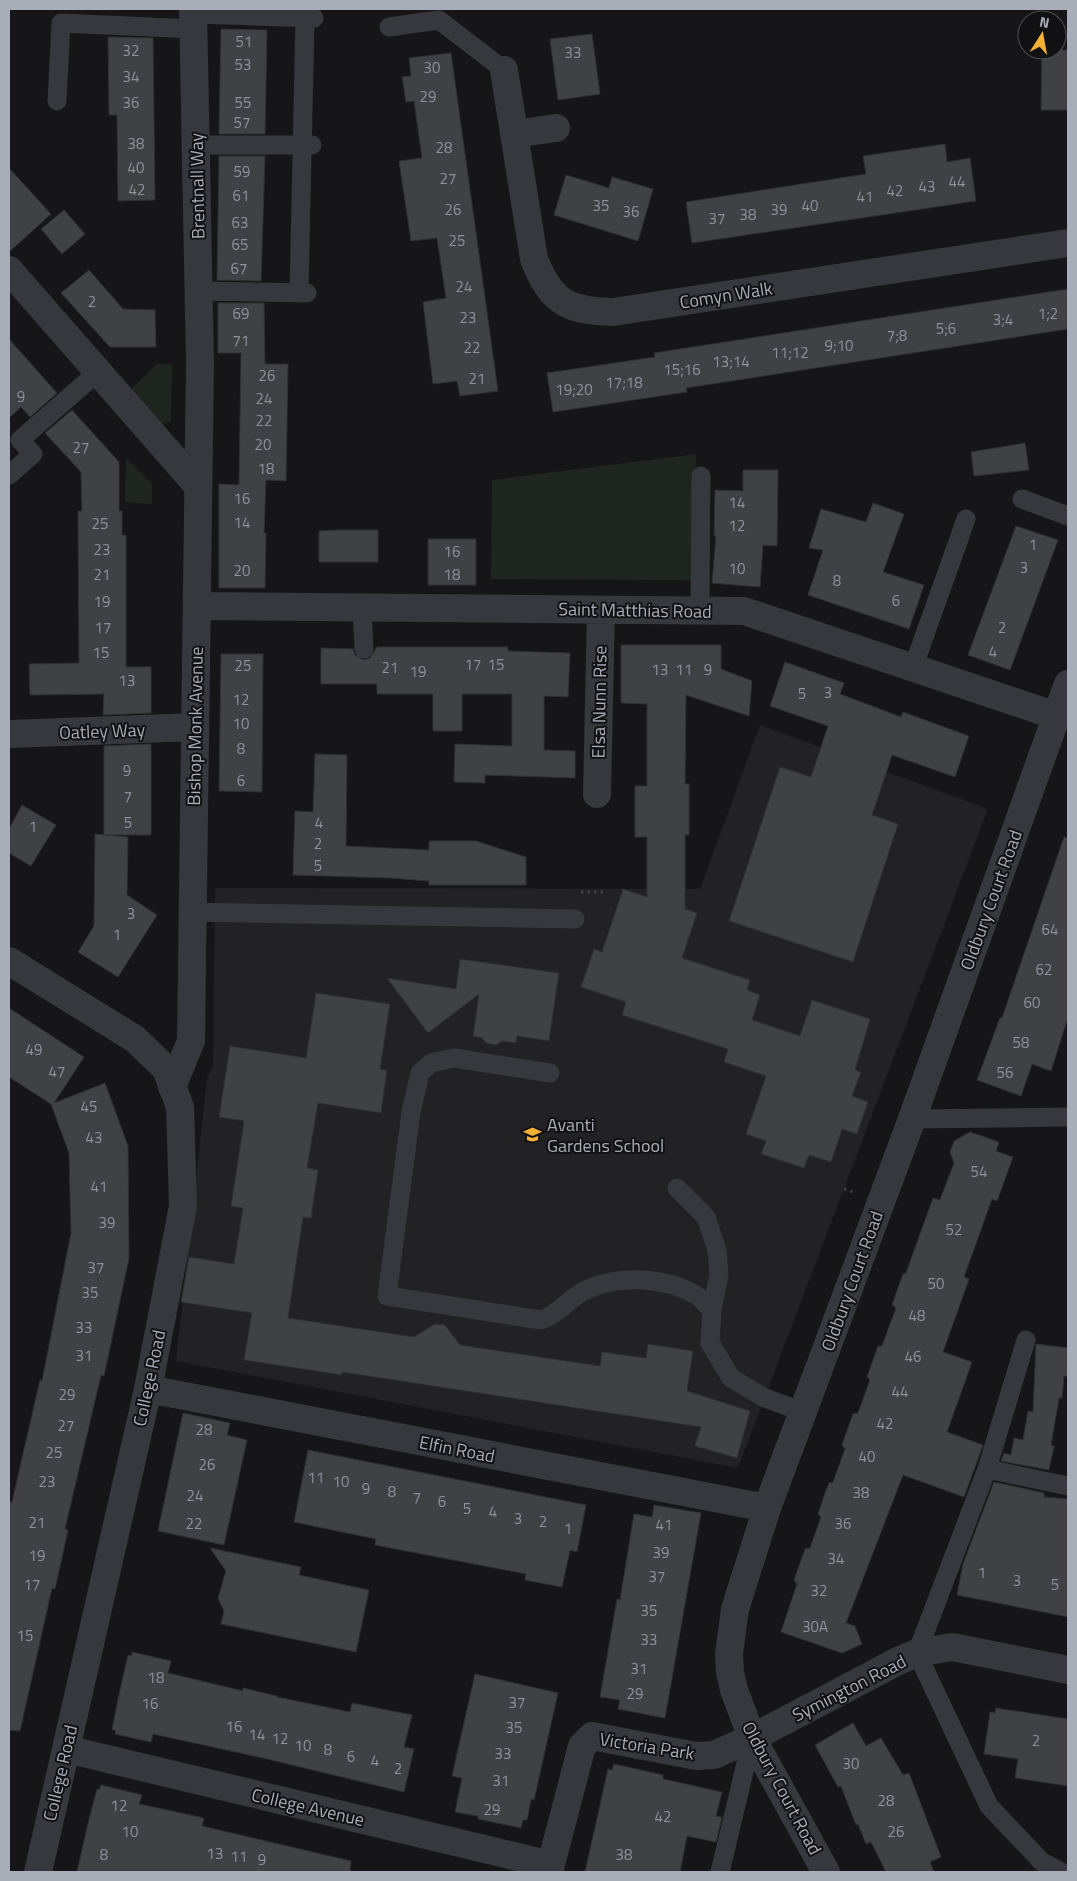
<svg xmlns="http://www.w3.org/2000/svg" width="1077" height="1881" viewBox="0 0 1077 1881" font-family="'Titillium Web',sans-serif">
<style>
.built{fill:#222225}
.green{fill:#1e261f}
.building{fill:#404145;stroke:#303034}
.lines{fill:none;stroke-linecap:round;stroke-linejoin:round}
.path{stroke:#3d3f44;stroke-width:3;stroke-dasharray:2.5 4;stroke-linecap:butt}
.service{stroke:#37383d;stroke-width:19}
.minor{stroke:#37383d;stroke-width:28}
.labels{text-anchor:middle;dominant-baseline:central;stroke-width:4;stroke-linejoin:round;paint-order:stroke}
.number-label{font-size:15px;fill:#8e929b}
.street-label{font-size:18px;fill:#a8adb8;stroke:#111113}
.poi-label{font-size:18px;fill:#a8adb8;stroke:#111113;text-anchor:start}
</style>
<rect width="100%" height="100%" fill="#161618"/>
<!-- built -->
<path class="built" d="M 760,725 L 988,809 L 738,1468 L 176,1361 L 207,1078 L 213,1066 L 215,888 L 700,889 Z"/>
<!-- green -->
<path class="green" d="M 157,364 L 172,365 L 171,422 L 155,424 L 127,393 Z
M 696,454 L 695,580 L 491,579 L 492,480 Z
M 126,458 L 152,484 L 152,504 L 125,502 Z"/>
<!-- building -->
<path class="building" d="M 221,29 L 267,30 L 265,134 L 219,134 Z
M 592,34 L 600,94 L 558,100 L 550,39 Z
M 108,37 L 153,38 L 155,200 L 118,201 L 117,115 L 109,115 Z
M 1042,50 L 1068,50 L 1068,110 L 1041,110 Z
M 451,53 L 498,391 L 460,396 L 457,381 L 433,384 L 423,302 L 446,298 L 437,238 L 411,241 L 399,161 L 422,158 L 414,101 L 406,102 L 402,77 L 411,76 L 409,58 Z
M 945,144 L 947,162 L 970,158 L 976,201 L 692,243 L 686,202 L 866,174 L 863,156 Z
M 219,156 L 265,156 L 261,281 L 217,280 Z
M 9,168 L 51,214 L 9,252 Z
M 566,175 L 609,188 L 612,177 L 653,189 L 638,241 L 554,215 Z
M 64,210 L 85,234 L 62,254 L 41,229 Z
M 89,270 L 123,309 L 155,310 L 156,347 L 110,347 L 61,293 Z
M 1068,289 L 1068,329 L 686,388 L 687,392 L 553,412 L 547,373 L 655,357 L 654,353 Z
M 218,303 L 264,303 L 265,364 L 288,364 L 286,481 L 266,480 L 264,533 L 266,533 L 265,588 L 219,588 L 219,484 L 239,485 L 241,353 L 218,353 Z
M 9,339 L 57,393 L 30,417 L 21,407 L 9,418 Z
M 72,410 L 119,462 L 119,511 L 122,511 L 122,535 L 126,535 L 126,667 L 151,667 L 151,713 L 103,715 L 104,694 L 30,695 L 29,664 L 79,663 L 78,511 L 82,511 L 81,472 L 45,433 Z
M 1025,443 L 1029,470 L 974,476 L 971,452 Z
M 743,470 L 778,470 L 777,546 L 763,545 L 760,587 L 712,583 L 716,536 L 714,536 L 715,490 L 743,491 Z
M 873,503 L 904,514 L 883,572 L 924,585 L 909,629 L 808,595 L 823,550 L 809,548 L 821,509 L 866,522 Z
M 1016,526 L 1058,540 L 1010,670 L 968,655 Z
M 335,530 L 378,530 L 378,562 L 319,562 L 319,531 Z
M 428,539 L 476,539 L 476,585 L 428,585 Z
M 621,645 L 721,645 L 721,669 L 752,681 L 749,716 L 686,695 L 685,784 L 689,784 L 689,835 L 685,835 L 685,909 L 697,913 L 682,958 L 750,980 L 747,990 L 760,995 L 752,1020 L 800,1036 L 812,1000 L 870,1019 L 855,1070 L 861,1072 L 852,1096 L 868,1102 L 857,1134 L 842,1129 L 831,1162 L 809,1155 L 804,1168 L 761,1154 L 766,1141 L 746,1134 L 766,1076 L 724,1062 L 728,1049 L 622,1015 L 626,1002 L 581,987 L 594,949 L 602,952 L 623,889 L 647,897 L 647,837 L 635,837 L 635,786 L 647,786 L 647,704 L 621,703 Z
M 377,647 L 508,647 L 508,651 L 570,653 L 568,697 L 544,696 L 544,750 L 575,751 L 575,778 L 485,775 L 485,783 L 454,782 L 455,744 L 512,746 L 512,694 L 462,694 L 462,731 L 433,731 L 433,694 L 377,694 L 377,684 L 321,684 L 321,648 L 353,649 L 355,655 L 364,660 L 370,658 Z
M 221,654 L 263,654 L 262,792 L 219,791 Z
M 785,662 L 844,683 L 840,694 L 901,717 L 903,712 L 969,736 L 955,777 L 892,755 L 872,815 L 898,824 L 853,962 L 729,921 L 780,767 L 811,777 L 828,726 L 770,706 Z
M 151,744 L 151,835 L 104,835 L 104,746 Z
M 315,754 L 347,755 L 346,846 L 429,850 L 429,841 L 476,841 L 526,857 L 526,885 L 429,885 L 429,881 L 390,878 L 293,875 L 295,811 L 313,812 Z
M 22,805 L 56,825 L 31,866 L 9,853 L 9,829 Z
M 95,834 L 128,837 L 127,895 L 157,915 L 118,977 L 78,952 L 94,926 Z
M 1064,837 L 1068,838 L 1068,1017 L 1051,1071 L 1032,1064 L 1021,1096 L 977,1080 L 1000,1018 L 1002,1018 Z
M 460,959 L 559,973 L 549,1041 L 517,1036 L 516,1043 L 502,1041 L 496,1045 L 486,1043 L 482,1038 L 473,1036 L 479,994 L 428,1033 L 387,978 L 456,989 Z
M 316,993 L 390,1004 L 380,1069 L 387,1070 L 381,1113 L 318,1103 L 307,1168 L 318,1170 L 311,1218 L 303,1217 L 288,1318 L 414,1337 L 435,1324 L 445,1325 L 460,1345 L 600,1366 L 602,1352 L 646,1358 L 648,1344 L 693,1351 L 687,1391 L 750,1411 L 737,1458 L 695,1446 L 701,1427 L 342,1372 L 342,1375 L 244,1360 L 252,1313 L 181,1302 L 189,1257 L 234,1264 L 243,1208 L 231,1206 L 244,1121 L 219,1117 L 230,1046 L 306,1058 Z
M 9,1008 L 84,1057 L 54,1103 L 105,1083 L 128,1146 L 129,1258 L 104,1376 L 101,1375 L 65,1529 L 68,1530 L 59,1571 L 55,1589 L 52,1588 L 20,1731 L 9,1730 L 9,1502 L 12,1502 L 40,1380 L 42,1381 L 71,1233 L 69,1153 L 51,1104 L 9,1077 Z
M 970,1132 L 999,1142 L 996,1151 L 1013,1157 L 997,1201 L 992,1199 L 964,1277 L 969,1279 L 943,1352 L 972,1362 L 947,1432 L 983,1445 L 964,1497 L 903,1475 L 846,1623 L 855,1626 L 862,1644 L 842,1653 L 781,1632 L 797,1584 L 794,1580 L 805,1549 L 810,1548 L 821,1517 L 818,1514 L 825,1493 L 829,1483 L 833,1482 L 845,1449 L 842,1445 L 849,1425 L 853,1414 L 858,1413 L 870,1380 L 867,1377 L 878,1346 L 882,1346 L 896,1308 L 892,1305 L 903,1274 L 906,1273 L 933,1198 L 940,1200 L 954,1163 L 950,1152 L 954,1141 Z
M 1036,1344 L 1068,1348 L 1068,1377 L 1064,1376 L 1062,1398 L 1059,1398 L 1051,1445 L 1054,1446 L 1049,1470 L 1001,1461 L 1004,1453 L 1011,1455 L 1014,1438 L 1023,1440 L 1028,1411 L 1033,1412 Z
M 183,1413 L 230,1423 L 227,1435 L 247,1440 L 224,1545 L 158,1531 Z
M 308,1450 L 586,1505 L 577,1552 L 570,1550 L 562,1587 L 525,1580 L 526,1574 L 375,1545 L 376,1539 L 294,1522 Z
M 994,1482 L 1044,1493 L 1044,1497 L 1068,1499 L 1068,1617 L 957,1595 L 963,1564 Z
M 654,1505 L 701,1513 L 665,1718 L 618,1709 L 620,1700 L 600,1697 L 617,1599 L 620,1600 L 634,1514 L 652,1517 Z
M 210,1548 L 301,1567 L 299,1575 L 369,1590 L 356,1652 L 221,1624 L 224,1611 L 218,1598 L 226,1571 Z
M 132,1652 L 171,1661 L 168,1673 L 243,1691 L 243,1688 L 277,1696 L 277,1697 L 350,1712 L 352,1703 L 412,1715 L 404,1747 L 414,1749 L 404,1792 L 263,1758 L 153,1734 L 151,1742 L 115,1734 L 116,1730 L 112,1730 L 118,1699 L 128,1655 L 132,1656 Z
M 475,1674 L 558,1693 L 534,1800 L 531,1799 L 527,1820 L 523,1820 L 521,1828 L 478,1819 L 478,1816 L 455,1812 L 462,1778 L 452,1776 Z
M 996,1708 L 1068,1719 L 1068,1786 L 1015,1778 L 1018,1759 L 984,1754 L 990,1712 L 995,1713 Z
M 853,1723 L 866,1746 L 881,1738 L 903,1775 L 909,1773 L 941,1857 L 930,1862 L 934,1872 L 886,1872 L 871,1842 L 866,1844 L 858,1824 L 856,1825 L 841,1786 L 838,1787 L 815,1745 Z
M 614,1764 L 663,1775 L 663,1779 L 722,1792 L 716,1816 L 722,1817 L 716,1842 L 687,1836 L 680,1872 L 585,1872 L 608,1769 L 612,1770 Z
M 101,1785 L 142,1795 L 139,1804 L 204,1818 L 202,1826 L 351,1861 L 350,1872 L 77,1872 L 89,1819 L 97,1789 L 99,1790 Z"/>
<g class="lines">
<!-- path -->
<path class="path" d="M 581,892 L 603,892
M 844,1189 L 853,1192"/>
<!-- service -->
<path class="service" d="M 193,14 L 314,18
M 389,27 L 439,20 L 504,70
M 57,101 L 61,23 L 194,29
M 196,145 L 312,145
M 198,291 L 307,293
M 299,292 L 305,19
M 9,475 L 33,454 L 20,440 L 98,372
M 1022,499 L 1068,516
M 362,608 L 364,649
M 700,611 L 701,476
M 913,668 L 966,519
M 192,912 L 575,919
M 550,1073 L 454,1058 L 431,1063 L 420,1073 L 411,1112 L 387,1296 L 541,1320 C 560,1314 569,1297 588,1289 C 621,1275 665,1277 696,1295 C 702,1298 707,1306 712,1311
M 912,1119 L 1068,1117
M 677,1188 L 706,1217 L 717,1250 L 719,1274 L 712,1311 L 710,1343 L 731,1378 L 765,1398 L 803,1412
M 1026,1340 L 987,1469 L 917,1653 L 989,1806 L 1042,1862 L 1061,1872
M 987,1469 L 1068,1486
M 720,1872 L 752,1738"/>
<!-- minor -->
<path class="minor" d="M 504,70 L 534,259 C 551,302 567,311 613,312 L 1068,243
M 514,134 L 556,128
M 9,270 L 198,486
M 197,606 L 744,611 L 1057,716
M 9,734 L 195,727
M 597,794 L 601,610
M 9,961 L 135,1039 L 166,1069 L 180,1107 L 183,1206 L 148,1389 L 38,1872
M 172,1087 L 191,1041 L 200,362 L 193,9
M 148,1389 L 767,1508
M 66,1749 L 551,1865
M 549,1872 L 582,1746 L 592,1736 L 696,1756 L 714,1755 L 752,1738 L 898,1661 L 917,1653 L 952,1647 L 1068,1670
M 826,1872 L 752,1738 L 734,1690 L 730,1672 L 729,1654 L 735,1609 L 767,1508 L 912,1119 L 1068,684"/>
</g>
<!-- icons -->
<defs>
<symbol id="school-bare" viewBox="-9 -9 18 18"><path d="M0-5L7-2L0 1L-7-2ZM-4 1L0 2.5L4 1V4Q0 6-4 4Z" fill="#f2b134" stroke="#111113" stroke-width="2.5" paint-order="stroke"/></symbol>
</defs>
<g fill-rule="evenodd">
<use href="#school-bare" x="520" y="1122" width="25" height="25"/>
</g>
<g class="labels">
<!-- number labels -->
<g class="number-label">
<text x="244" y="41">51</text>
<text x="131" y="50">32</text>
<text x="573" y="52">33</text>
<text x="243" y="64">53</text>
<text x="432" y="67">30</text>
<text x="131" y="76">34</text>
<text x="428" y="96">29</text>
<text x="131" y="102">36</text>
<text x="243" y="102">55</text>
<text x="242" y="122">57</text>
<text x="136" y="143">38</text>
<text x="444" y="147">28</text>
<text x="136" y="167">40</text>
<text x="242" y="171">59</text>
<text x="448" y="178">27</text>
<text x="957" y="181">44</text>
<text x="927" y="186">43</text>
<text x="137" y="189">42</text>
<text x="895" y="190">42</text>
<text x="241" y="195">61</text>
<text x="865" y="196">41</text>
<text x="601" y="205">35</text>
<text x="810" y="205">40</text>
<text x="453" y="209">26</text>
<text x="779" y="209">39</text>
<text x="631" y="211">36</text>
<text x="748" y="214">38</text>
<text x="717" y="218">37</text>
<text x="240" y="222">63</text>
<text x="457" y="240">25</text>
<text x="240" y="244">65</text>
<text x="239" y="268">67</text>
<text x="464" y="286">24</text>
<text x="92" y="301">2</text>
<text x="241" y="313">69</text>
<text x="1048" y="313">1;2</text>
<text x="468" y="317">23</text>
<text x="1003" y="319">3;4</text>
<text x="946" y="328">5;6</text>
<text x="897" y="335">7;8</text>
<text x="241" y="340">71</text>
<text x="839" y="345">9;10</text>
<text x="472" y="347">22</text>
<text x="790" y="352">11;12</text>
<text x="731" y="361">13;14</text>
<text x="682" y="369">15;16</text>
<text x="267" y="375">26</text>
<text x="477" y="378">21</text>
<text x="624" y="382">17;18</text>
<text x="574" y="389">19;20</text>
<text x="21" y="396">9</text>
<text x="264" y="398">24</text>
<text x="264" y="420">22</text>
<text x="263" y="444">20</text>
<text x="81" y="447">27</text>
<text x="266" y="468">18</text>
<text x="242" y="498">16</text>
<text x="737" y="502">14</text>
<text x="242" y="522">14</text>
<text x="100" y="523">25</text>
<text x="737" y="525">12</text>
<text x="1033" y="544">1</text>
<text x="102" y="549">23</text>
<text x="452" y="551">16</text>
<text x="1024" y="567">3</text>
<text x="737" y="568">10</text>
<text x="242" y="570">20</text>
<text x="102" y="574">21</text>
<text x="452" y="574">18</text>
<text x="837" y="580">8</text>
<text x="896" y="600">6</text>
<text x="102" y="601">19</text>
<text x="103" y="627">17</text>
<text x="1002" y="627">2</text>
<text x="993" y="651">4</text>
<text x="101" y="652">15</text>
<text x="473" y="664">17</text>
<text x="496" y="664">15</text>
<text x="243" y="665">25</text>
<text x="390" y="667">21</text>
<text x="660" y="669">13</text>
<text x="684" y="669">11</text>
<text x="708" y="669">9</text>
<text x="418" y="671">19</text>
<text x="127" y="680">13</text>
<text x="828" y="692">3</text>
<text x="802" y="693">5</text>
<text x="241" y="699">12</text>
<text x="241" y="723">10</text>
<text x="241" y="748">8</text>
<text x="127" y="770">9</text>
<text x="241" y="780">6</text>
<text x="128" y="796">7</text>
<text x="128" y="822">5</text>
<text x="319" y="822">4</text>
<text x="33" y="826">1</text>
<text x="318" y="843">2</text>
<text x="318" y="865">5</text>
<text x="131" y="913">3</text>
<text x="1050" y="929">64</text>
<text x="117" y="934">1</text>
<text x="1044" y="969">62</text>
<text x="1032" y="1002">60</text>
<text x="1021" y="1042">58</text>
<text x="34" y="1049">49</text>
<text x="57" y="1071">47</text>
<text x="1005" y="1072">56</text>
<text x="89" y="1106">45</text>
<text x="94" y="1137">43</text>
<text x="979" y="1171">54</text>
<text x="99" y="1186">41</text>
<text x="107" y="1222">39</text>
<text x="954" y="1229">52</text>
<text x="96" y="1267">37</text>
<text x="936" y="1283">50</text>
<text x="90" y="1292">35</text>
<text x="917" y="1315">48</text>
<text x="84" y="1327">33</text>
<text x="84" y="1355">31</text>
<text x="913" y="1356">46</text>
<text x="900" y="1391">44</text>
<text x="67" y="1394">29</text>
<text x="885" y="1423">42</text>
<text x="66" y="1425">27</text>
<text x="204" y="1429">28</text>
<text x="54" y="1452">25</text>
<text x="867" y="1456">40</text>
<text x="207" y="1464">26</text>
<text x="316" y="1477">11</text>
<text x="47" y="1481">23</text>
<text x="341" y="1481">10</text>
<text x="366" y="1488">9</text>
<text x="392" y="1491">8</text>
<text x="861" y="1492">38</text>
<text x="195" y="1495">24</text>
<text x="417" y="1497">7</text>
<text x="442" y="1501">6</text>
<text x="467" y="1508">5</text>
<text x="493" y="1511">4</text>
<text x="518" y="1518">3</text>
<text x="543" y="1521">2</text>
<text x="37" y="1522">21</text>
<text x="194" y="1523">22</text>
<text x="843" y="1523">36</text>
<text x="664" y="1524">41</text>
<text x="568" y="1528">1</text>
<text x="661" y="1552">39</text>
<text x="37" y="1555">19</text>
<text x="836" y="1558">34</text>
<text x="982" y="1572">1</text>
<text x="657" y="1576">37</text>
<text x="1017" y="1580">3</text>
<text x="32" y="1584">17</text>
<text x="1055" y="1584">5</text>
<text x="819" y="1590">32</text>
<text x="649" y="1610">35</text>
<text x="815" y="1626">30A</text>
<text x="25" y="1635">15</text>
<text x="649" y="1639">33</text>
<text x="639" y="1668">31</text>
<text x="156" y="1677">18</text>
<text x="635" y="1693">29</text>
<text x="517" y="1702">37</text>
<text x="150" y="1703">16</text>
<text x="234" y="1726">16</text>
<text x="514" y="1727">35</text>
<text x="257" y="1734">14</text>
<text x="280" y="1738">12</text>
<text x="1036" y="1740">2</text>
<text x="303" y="1745">10</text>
<text x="328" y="1749">8</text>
<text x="503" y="1753">33</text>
<text x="351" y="1756">6</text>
<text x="375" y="1760">4</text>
<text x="851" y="1763">30</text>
<text x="398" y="1768">2</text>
<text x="501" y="1780">31</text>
<text x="886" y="1800">28</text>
<text x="119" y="1805">12</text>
<text x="492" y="1809">29</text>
<text x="663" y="1816">42</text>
<text x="130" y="1831">10</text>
<text x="896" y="1831">26</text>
<text x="215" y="1853">13</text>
<text x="104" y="1854">8</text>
<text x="624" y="1854">38</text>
<text x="239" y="1856">11</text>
<text x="262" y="1859">9</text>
</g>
<!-- street labels -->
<g class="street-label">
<text transform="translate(197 186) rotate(-91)">Brentnall Way</text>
<text transform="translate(726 295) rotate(-9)">Comyn Walk</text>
<text transform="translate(635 610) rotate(1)">Saint Matthias Road</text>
<text transform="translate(599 702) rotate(-89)">Elsa Nunn Rise</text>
<text transform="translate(195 726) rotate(-89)">Bishop Monk Avenue</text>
<text transform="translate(102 731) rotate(-2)">Oatley Way</text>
<text transform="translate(991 900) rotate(-70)">Oldbury Court Road</text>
<text transform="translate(852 1281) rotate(-70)">Oldbury Court Road</text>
<text transform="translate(149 1378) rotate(-78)">College Road</text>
<text transform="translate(457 1449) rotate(11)">Elfin Road</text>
<text transform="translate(849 1688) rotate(-27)">Symington Road</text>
<text transform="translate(647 1746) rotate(9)">Victoria Park</text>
<text transform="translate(60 1773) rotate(-77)">College Road</text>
<text transform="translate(782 1788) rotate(62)">Oldbury Court Road</text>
<text transform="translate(308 1807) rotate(13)">College Avenue</text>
</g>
<!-- poi labels -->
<g class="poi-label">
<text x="547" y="1124">Avanti<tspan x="547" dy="21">Gardens School</tspan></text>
</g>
</g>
<!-- border -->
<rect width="1077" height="1881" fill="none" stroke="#a8adb8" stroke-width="20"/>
<!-- north arrow -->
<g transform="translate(1042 35) rotate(11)"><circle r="24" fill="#111113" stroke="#4d4f55"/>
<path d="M0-4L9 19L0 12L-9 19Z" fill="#f2b134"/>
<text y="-8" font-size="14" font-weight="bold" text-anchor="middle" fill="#a8adb8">N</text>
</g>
</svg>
